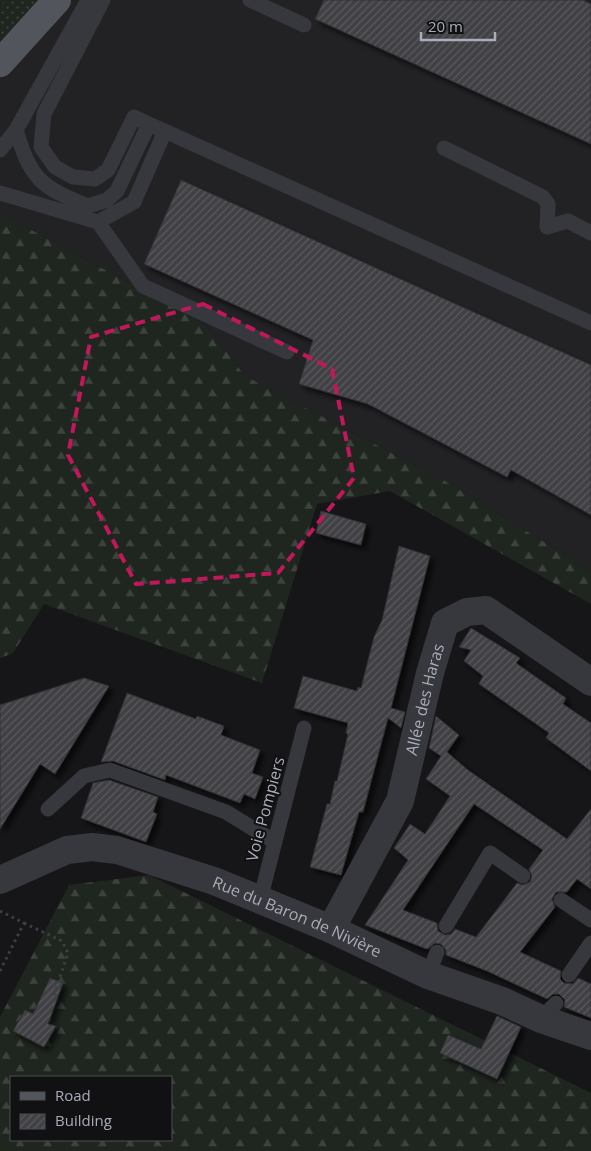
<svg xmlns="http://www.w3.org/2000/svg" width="591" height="1151" viewBox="0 0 591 1151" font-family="'Open Sans',sans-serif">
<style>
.built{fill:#222225}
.grass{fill:url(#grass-dots)}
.forest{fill:url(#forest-firs);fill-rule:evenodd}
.building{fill:url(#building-hatch);stroke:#303034;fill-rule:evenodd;filter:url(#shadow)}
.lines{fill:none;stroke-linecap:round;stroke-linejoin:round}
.path{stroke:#3d3f44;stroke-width:3;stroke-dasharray:2.5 4;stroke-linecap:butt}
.lane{stroke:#37383d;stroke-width:15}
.street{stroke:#37383d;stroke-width:28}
.primary{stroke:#53555c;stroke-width:28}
.marked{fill:none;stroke:#c2185b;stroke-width:4;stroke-dasharray:10 6;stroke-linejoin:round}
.labels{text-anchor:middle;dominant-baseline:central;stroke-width:4;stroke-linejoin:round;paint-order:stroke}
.street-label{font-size:16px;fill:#a8adb8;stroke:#111113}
</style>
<defs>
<pattern id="grass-dots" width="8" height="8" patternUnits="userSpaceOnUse" patternTransform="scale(1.25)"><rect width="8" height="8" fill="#1e261f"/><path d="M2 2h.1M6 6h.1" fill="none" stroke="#3c433d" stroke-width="1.8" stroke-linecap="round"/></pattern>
<pattern id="forest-firs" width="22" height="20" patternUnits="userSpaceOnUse" patternTransform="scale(1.25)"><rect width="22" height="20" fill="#1e261f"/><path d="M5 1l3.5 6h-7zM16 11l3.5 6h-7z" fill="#3c433d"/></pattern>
<pattern id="building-hatch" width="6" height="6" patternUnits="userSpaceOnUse" patternTransform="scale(1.25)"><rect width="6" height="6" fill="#404145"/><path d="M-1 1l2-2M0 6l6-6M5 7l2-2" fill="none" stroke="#595a5e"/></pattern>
<filter id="shadow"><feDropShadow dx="4.5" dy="4.5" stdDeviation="2.5" flood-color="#0009"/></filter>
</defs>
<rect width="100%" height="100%" fill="#161618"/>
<!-- built -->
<path class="built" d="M 0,0 L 591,0 L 591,571 L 445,481 L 245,376 L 205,324 L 0,213 Z"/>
<!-- grass -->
<path class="grass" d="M 4,0 L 42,0 L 0,49 L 0,9 Z"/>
<!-- forest -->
<path class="forest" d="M 0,213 L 205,324 L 245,376 L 445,481 L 591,571 L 591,604 L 390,491 L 317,504 L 262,683 L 44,604 L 13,653 L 0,658 Z
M 149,875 L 591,1093 L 591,1151 L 0,1151 L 0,1017 L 69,885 ZM 11,1077 L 171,1077 L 171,1140 L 11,1140 Z"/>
<!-- building -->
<path class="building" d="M 324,0 L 583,0 L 591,4 L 591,144 L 315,19 Z
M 181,180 L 591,365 L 591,515 L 511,470 L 507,477 L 368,404 L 299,384 L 313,340 L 144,264 Z
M 321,511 L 366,524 L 361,545 L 316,533 Z
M 399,546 L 430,556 L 391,708 L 405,712 L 401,728 L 388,718 L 363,812 L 359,812 L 341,875 L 310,867 L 327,804 L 330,804 L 335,781 L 337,781 L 348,734 L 346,733 L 348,723 L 294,708 L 303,676 L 357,691 L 358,687 L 361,688 L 374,637 L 382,620 Z
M 471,628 L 520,658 L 516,663 L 566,698 L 563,704 L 591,723 L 591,771 L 546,738 L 549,733 L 479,684 L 483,676 L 464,661 L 471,650 L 459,647 Z
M 84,678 L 109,686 L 55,774 L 40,764 L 0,829 L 0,705 Z
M 127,693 L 196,719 L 197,716 L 224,726 L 221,735 L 260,750 L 252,773 L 263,777 L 255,799 L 244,794 L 240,803 L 166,775 L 165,780 L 113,761 L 101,762 Z
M 436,716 L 459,735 L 447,752 L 468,770 L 567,839 L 591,809 L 591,889 L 577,879 L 567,892 L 556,892 L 552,899 L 555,907 L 520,952 L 561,971 L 560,979 L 564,983 L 573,984 L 578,978 L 591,984 L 591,1018 L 564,1007 L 565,1000 L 559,994 L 553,994 L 547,999 L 487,971 L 446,955 L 446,950 L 441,944 L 435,943 L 428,949 L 424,948 L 365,925 L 408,860 L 394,848 L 410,824 L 425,834 L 450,796 L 426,779 L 441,756 L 429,748 ZM 474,804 L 543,850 L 529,869 L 532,876 L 530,882 L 523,885 L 517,883 L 476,937 L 455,929 L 451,934 L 445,935 L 438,931 L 437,923 L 403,910 Z
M 109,780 L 158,797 L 153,812 L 157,814 L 146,842 L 81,818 L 93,783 Z
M 50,978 L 63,983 L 48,1024 L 56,1026 L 44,1047 L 13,1031 L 25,1010 L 33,1014 Z
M 497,1016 L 521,1027 L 497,1079 L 440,1053 L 448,1035 L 481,1049 Z"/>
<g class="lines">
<!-- path -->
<path class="path" d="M 0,911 L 24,923 L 0,971
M 24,923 L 62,941 L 68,953 L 54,995"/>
<!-- lane -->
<path class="lane" d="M 103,0 L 44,114 L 41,147 L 55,167 L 73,177 L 95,179 L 108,170 L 134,117 L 149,124
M 250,0 L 304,25
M 16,130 C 31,180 41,187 88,206 L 107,200 L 117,191 L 149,124 L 591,323
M 444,148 L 543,197 L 548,204 L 547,227 L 568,221 L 591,233
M 0,150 L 16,130 L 88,0
M 0,193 L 98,222 L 134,202 L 165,131
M 98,222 L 143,286 L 287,352
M 48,809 L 84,776 L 110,770 L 226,812 L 275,842
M 260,900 L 304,728
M 561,900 L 591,920
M 446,926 L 490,853 L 523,876
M 428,975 L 437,952
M 569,975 L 591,943
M 541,1019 L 556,1003"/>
<!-- street -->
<g class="street">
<path id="s1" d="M 0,880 L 67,850 L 92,847 L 117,850 L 214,881 L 331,929 L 428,975 L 502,1001 L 541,1019 L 591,1036"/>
<path id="s2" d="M 331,929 L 400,801 L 430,673 L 445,623 L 467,612 L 486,610 L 591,682"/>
</g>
<!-- primary -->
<path class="primary" d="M 0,63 L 57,0"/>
</g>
<!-- marked area -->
<path class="marked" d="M 203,304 L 332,369 L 354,478 L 278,573 L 136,584 L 68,455 L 91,337 Z"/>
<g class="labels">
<!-- street labels -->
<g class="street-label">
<text stroke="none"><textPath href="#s2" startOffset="250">Allée des Haras</textPath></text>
<text transform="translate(265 809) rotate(-75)">Voie Pompiers</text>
<text stroke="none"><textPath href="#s1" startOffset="316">Rue du Baron de Nivière</textPath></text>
</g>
</g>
<!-- legend -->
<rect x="10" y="1076" width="162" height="65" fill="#111113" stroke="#4d4f55"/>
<rect x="20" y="1092" width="25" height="8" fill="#53555c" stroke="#4d4f55"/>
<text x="55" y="1101" font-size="15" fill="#a8adb8">Road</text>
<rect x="20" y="1114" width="25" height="15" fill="url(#building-hatch)" stroke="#4d4f55"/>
<text x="55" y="1126" font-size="15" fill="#a8adb8">Building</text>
<!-- scale -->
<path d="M421 32v8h74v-8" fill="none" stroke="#a8adb8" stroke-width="2.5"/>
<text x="428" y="32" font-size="15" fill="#a8adb8" stroke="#111113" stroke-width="4" paint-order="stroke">20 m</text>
</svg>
